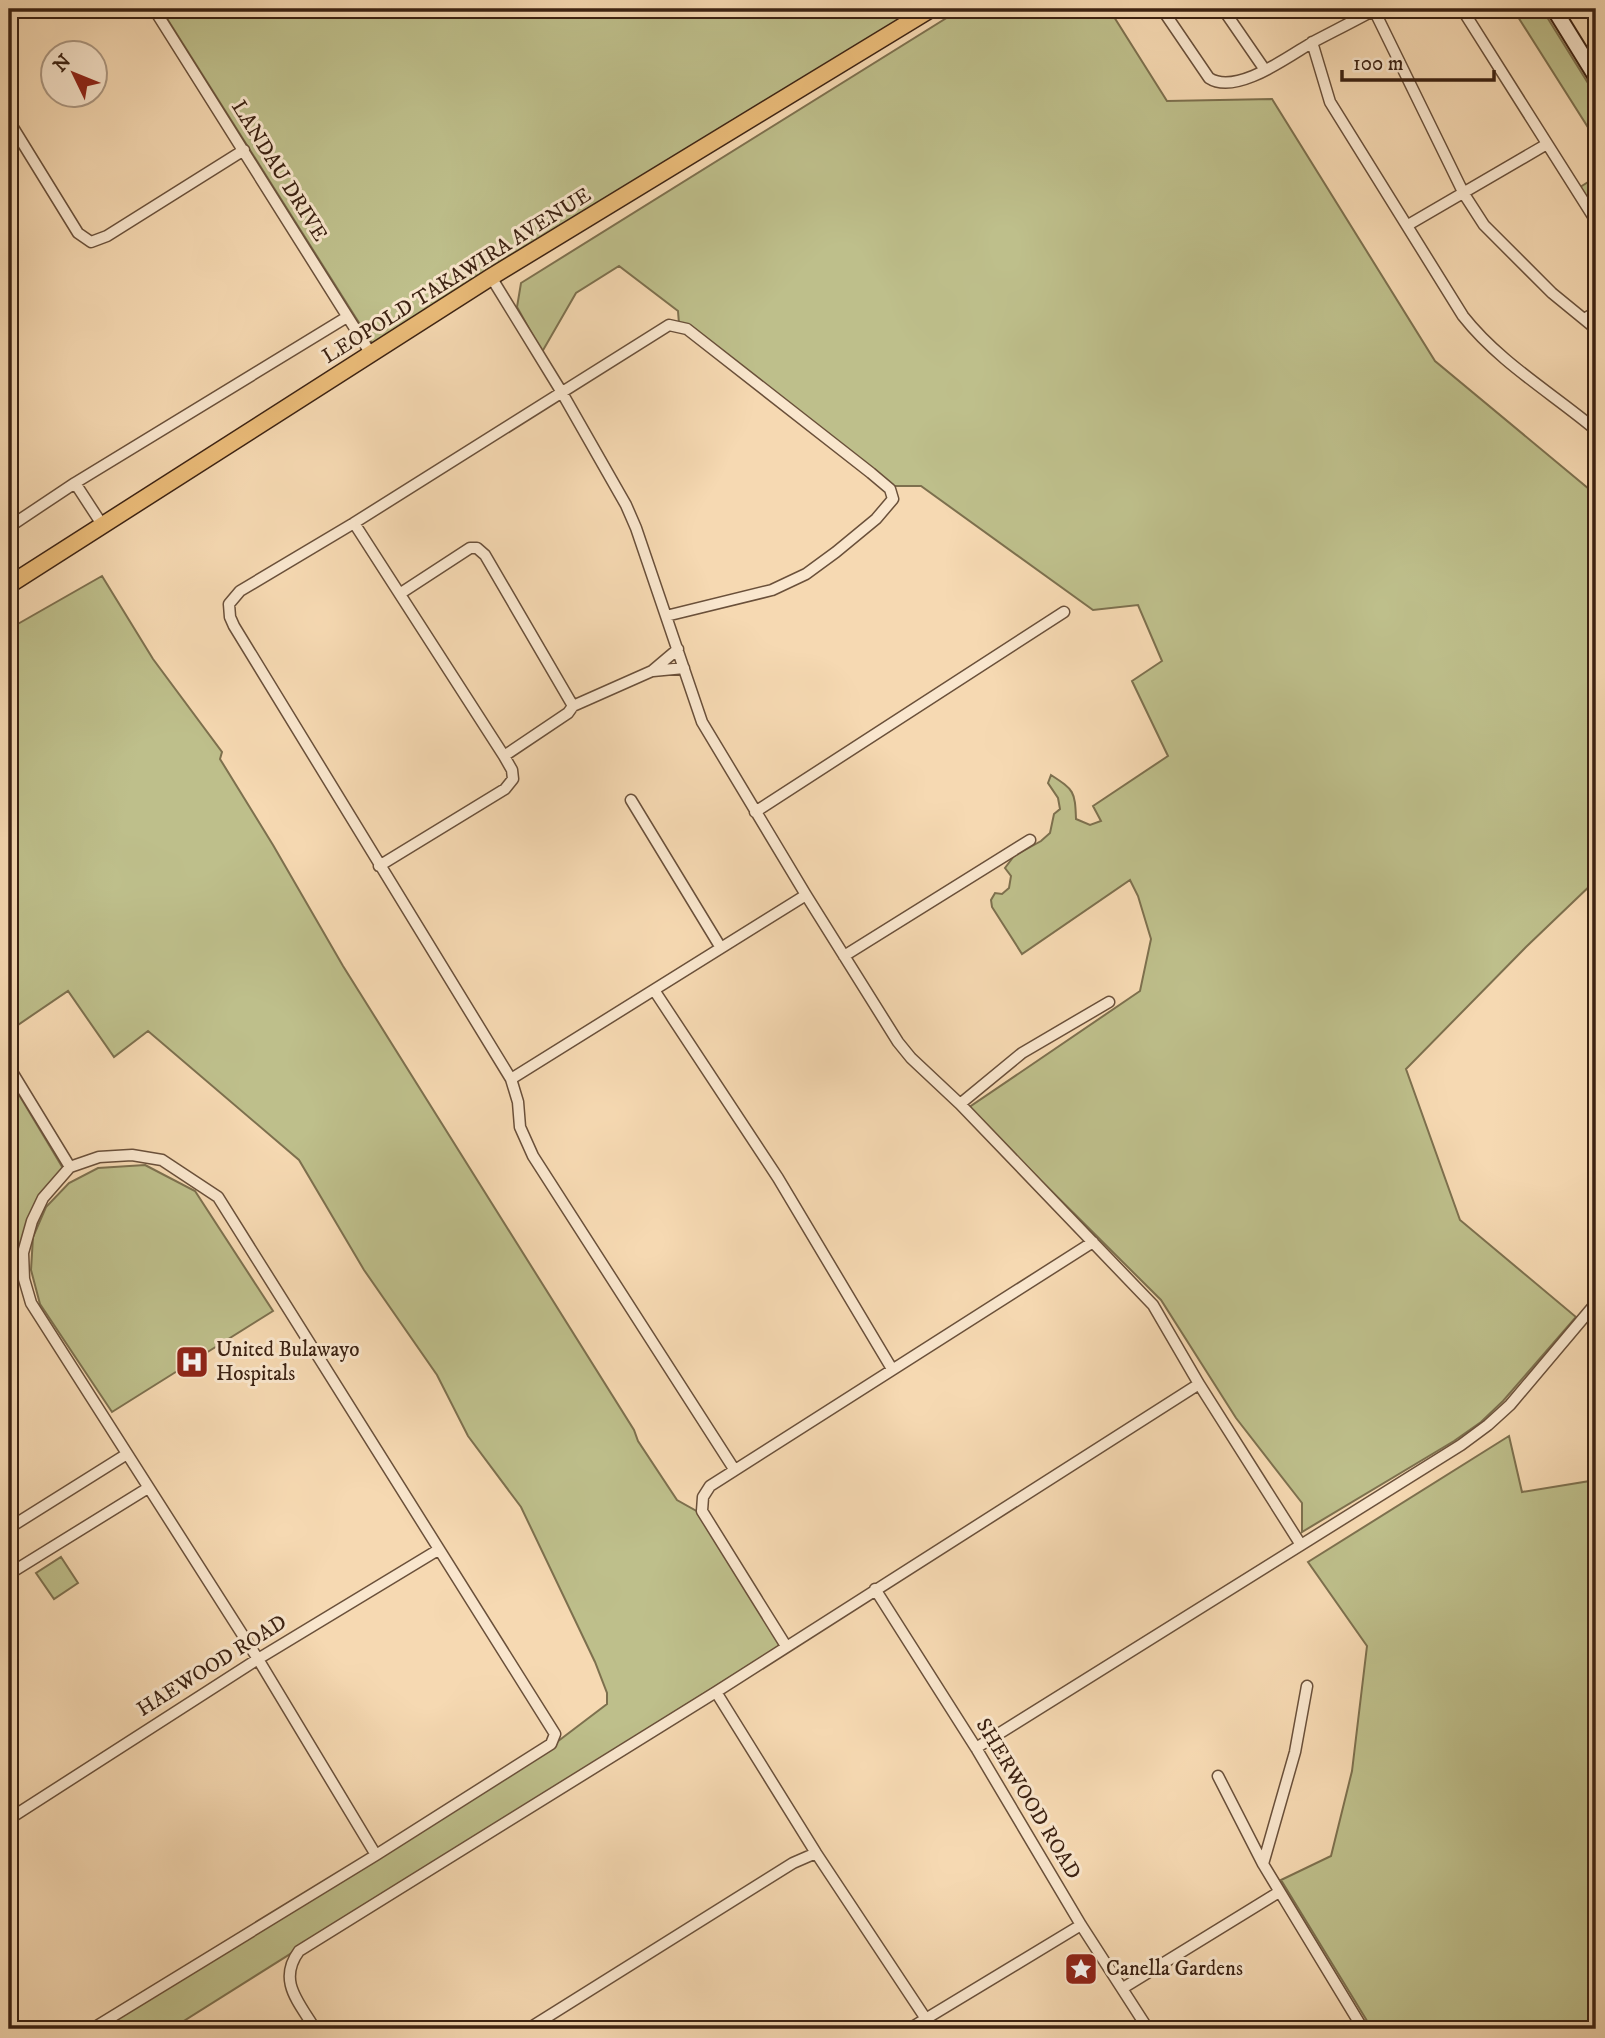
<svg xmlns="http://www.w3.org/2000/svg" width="1605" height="2038" viewBox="0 0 1605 2038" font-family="'IM FELL DW Pica',serif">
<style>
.green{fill:#bebf8b;stroke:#7d704e;stroke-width:2}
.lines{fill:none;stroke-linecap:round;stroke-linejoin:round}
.minor-casing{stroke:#6a503a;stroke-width:13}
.secondary-casing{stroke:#3c2212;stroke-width:18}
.trunk-casing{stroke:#3c2212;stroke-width:19}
.minor{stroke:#f9e6cd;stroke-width:10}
.secondary{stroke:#f9e6cd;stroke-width:14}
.trunk{stroke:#ebbc79;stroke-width:16}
.labels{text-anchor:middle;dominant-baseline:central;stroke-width:6;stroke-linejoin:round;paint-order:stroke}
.street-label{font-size:21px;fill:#3c2212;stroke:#f9e6cd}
.poi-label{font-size:21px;fill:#3c2212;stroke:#f9e6cd;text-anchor:start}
</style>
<rect width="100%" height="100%" fill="#f6d9b2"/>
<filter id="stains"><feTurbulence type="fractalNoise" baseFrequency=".00286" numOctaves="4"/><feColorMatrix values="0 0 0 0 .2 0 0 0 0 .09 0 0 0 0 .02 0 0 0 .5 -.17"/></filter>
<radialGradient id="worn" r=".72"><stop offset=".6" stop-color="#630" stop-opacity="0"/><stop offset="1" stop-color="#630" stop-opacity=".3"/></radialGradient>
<!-- green -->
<path class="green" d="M 161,9 L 916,9 L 373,345 Z
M 961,9 L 1109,9 L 1167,101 L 1272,99 L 1435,361 L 1589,489 L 1596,485 L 1596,880 L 1526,947 L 1406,1069 L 1460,1220 L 1576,1317 L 1503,1401 L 1481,1422 L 1454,1441 L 1302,1532 L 1302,1503 L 1236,1418 L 1161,1300 L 968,1108 L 1140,991 L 1151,939 L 1138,896 L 1130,880 L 1022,954 L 992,907 L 991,900 L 995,893 L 1002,894 L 1009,888 L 1011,876 L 1005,868 L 1014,856 L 1041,841 L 1050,833 L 1054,814 L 1060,809 L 1058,798 L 1048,783 L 1051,775 C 1074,790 1075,791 1076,819 L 1090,825 L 1101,821 L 1093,806 L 1168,756 L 1132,681 L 1162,661 L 1138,605 L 1093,610 L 921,486 L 893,486 L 679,324 L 678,311 L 619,266 L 576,293 L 542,352 L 517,307 L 521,283 Z
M 1513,9 L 1542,9 L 1596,96 L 1596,140 Z
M 1596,177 L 1596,218 L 1577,189 Z
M 102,576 L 153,659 L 222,752 L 220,759 L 273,845 L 343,966 L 634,1430 L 638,1441 L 677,1500 L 700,1513 L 781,1645 L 171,2029 L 98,2029 L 553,1745 L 607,1704 L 607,1693 L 595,1662 L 521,1507 L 468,1436 L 437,1375 L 364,1270 L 299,1160 L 148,1031 L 114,1057 L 68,991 L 9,1031 L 9,629 Z
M 9,1078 L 64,1170 L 41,1196 L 21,1277 L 9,1264 Z
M 145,1165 L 195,1191 L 273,1311 L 112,1412 L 40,1304 L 31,1270 L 33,1237 L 46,1207 L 69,1183 L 98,1168 Z
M 1509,1436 L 1522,1492 L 1596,1480 L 1596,2029 L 1372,2029 L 1281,1880 L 1331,1856 L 1352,1771 L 1367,1646 L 1308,1562 Z
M 61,1557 L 78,1583 L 54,1599 L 36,1573 Z"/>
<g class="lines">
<defs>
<path id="minor" d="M 154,9 L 371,354
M 1162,9 L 1209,78 C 1236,96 1289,56 1313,42 C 1334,31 1356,20 1376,9
M 1223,9 L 1265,70
M 1462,9 L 1596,221
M 1374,10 L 1464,194 L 1484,225 L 1552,293 L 1596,329
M 1312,42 L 1330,102 L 1463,316 C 1499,362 1552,393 1596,430
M 9,121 L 78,233 L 91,242 L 107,236 L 244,150
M 1408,225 L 1547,144
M 491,277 L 561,391 L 626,505 L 636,528 L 702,722 L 806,895 L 898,1042 L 911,1058 L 960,1104 L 1153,1305 L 1199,1384
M 1584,319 L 1596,312
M 75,483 L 103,526
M 9,510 L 16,522
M 354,523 L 504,756 L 512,770 L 513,779 L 505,789 L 379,866
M 9,527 L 75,483 L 347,317
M 401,593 L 470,548 L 477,548 L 485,555 L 573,706 L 568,713 L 504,756
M 666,616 L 772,590 L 806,574 L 836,552 L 876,519 L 893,499 L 890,489 L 871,473 L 687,329 L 669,325 L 354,523 L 240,591 L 229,604 L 230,617 L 234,626 L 511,1079 L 518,1102 L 520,1127 L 533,1156 L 734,1469
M 653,671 L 684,668
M 573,706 L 652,671 L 678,649
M 631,800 L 721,948
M 755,812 L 1064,612
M 844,956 L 1030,840
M 654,990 L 778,1178 L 892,1369
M 9,1067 L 70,1167
M 511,1079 L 806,895
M 960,1104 L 1022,1053 L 1109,1002
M 9,1528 L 127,1454
M 1301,1545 L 1461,1445 L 1488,1425 L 1510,1405 L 1596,1303
M 9,1574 L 148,1488
M 875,1589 L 976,1748 L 1081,1925 L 1148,2029
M 786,1646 L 702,1511 L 703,1497 L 710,1486 L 1093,1242
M 716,1692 L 816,1853 L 926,2019
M 1218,1776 L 1263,1864 L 1363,2029
M 9,1819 L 258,1659 L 438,1550
M 1263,1864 L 1295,1752 L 1307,1686
M 1123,1988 L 1279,1892
M 92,2029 L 376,1855 L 551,1744 L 555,1734 L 218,1197 L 162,1160 L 132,1155 L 99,1157 L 70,1167 L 43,1198 L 32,1221 L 23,1253 L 24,1279 L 31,1303 L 258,1659 L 376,1855
M 315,2029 C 299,2002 277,1981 299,1951 L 716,1692 L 1199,1384 L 1301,1545 L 976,1748
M 528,2029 L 793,1863 L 816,1853
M 909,2029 L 1081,1925"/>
<path id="secondary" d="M 1554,9 L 1596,77"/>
<path id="trunk" d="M 9,585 L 491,277 L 931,9"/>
</defs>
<!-- minor casing -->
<use href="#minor" class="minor-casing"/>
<!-- secondary casing -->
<use href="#secondary" class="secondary-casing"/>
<!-- trunk casing -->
<use href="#trunk" class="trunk-casing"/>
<!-- minor -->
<use href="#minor" class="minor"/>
<!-- secondary -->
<use href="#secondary" class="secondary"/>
<!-- trunk -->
<use href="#trunk" class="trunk"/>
</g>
<!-- icons -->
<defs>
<symbol id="hospital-square" viewBox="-11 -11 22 22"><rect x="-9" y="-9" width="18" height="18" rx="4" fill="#8f2418" stroke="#f9e6cd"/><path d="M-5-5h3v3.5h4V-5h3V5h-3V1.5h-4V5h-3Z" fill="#fff"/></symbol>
<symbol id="sight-square" viewBox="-11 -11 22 22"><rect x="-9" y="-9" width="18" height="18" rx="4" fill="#8f2418" stroke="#f9e6cd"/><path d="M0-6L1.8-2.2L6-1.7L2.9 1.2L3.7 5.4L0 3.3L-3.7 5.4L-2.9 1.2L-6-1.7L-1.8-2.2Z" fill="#fff"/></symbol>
</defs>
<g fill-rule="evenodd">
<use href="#hospital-square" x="173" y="1343" width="38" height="38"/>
<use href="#sight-square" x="1062" y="1950" width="38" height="38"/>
</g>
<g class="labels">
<!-- street labels -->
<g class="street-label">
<text transform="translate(279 171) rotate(58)">LANDAU DRIVE</text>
<text transform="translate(457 276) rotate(-32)">LEOPOLD TAKAWIRA AVENUE</text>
<text transform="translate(212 1666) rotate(-32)">HAEWOOD ROAD</text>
<text transform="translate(1028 1799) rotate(59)">SHERWOOD ROAD</text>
</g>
<!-- poi labels -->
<g class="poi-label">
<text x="216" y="1350">United Bulawayo<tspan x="216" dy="24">Hospitals</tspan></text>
<text x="1106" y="1969">Canella Gardens</text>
</g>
</g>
<!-- margin -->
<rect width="1605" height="2038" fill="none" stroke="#f6d9b2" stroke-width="35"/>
<rect x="10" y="10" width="1584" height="2017" fill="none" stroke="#3c2212" stroke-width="3.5"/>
<rect x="18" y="18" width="1570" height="2003" fill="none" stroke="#3c2212" stroke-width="2"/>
<!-- north arrow -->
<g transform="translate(74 74) rotate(313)"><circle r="33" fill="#f9e6cd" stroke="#ad9882" stroke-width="2"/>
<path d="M0-5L12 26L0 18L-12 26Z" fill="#8f2418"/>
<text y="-10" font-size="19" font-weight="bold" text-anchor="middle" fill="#3c2212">N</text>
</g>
<!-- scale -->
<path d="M1342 70v10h152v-10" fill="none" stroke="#3c2212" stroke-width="3.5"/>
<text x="1353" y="70" font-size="21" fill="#3c2212" stroke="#f9e6cd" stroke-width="5" paint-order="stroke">100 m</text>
<rect width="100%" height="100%" filter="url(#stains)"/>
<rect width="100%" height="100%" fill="url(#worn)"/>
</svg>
